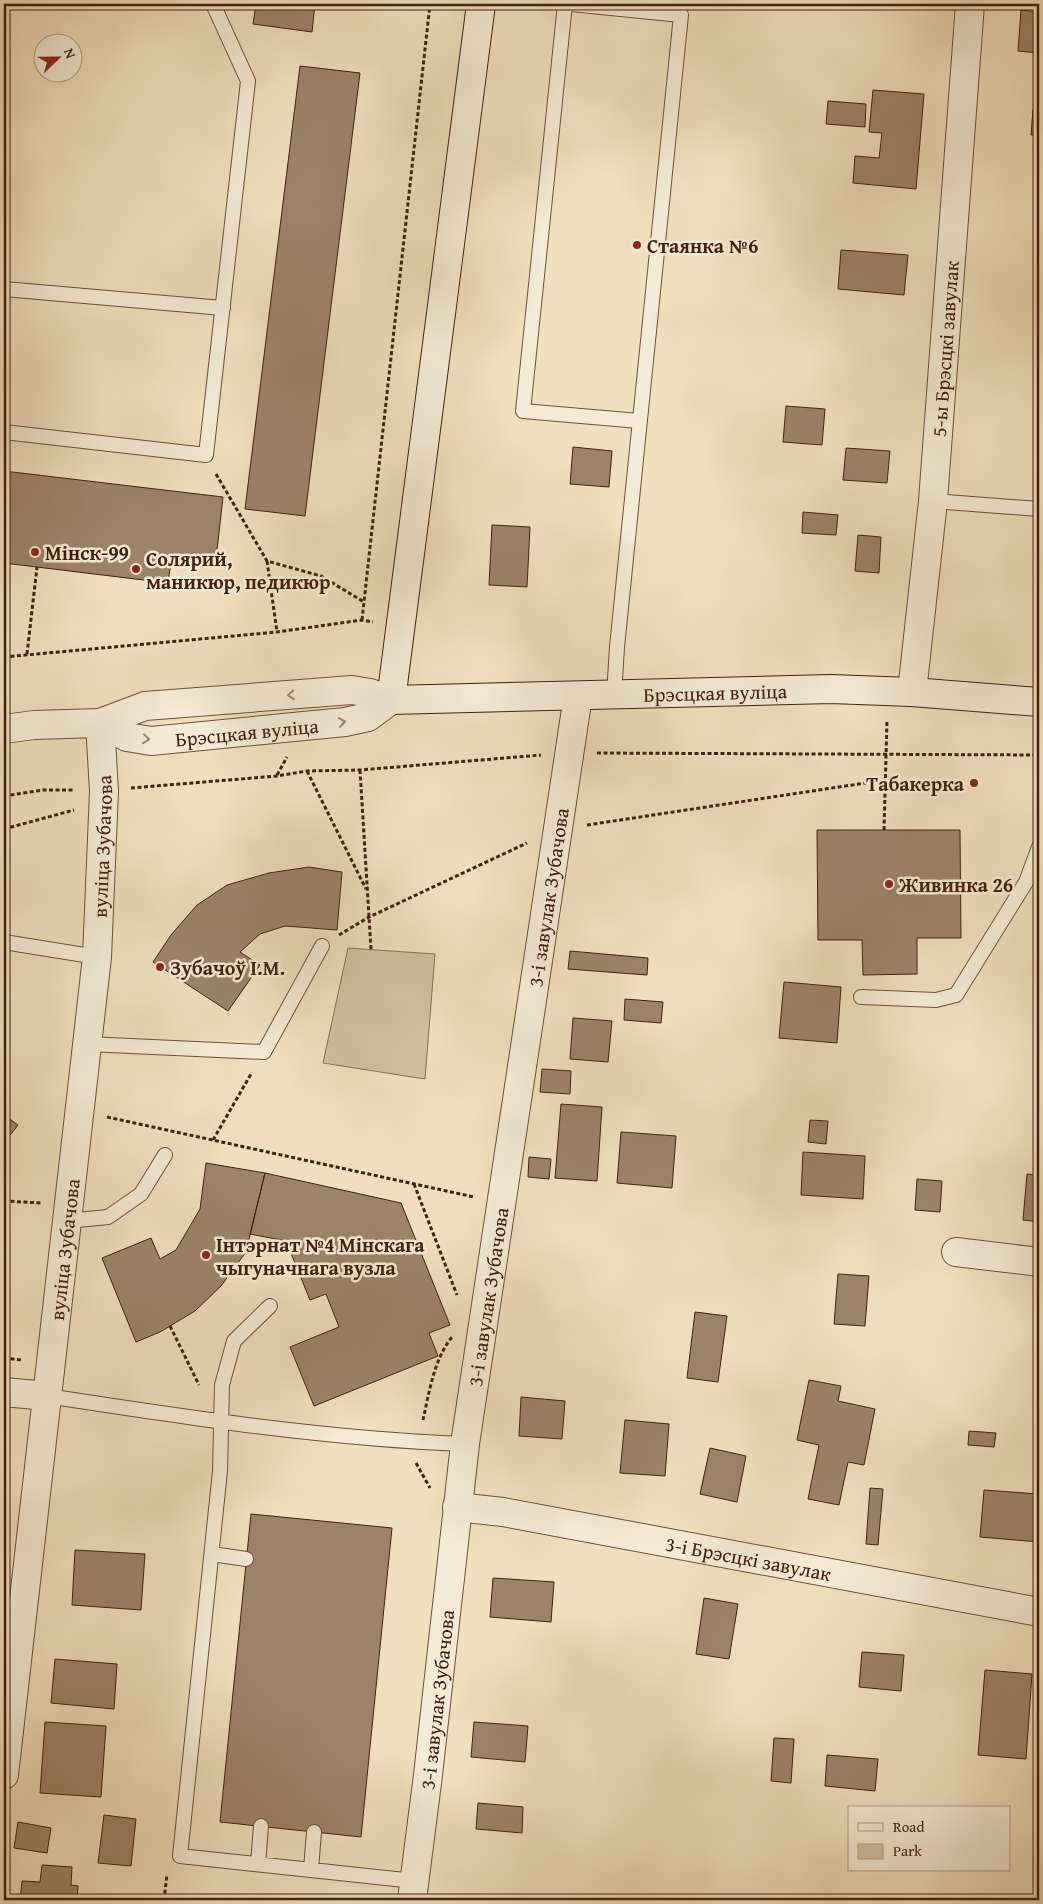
<svg xmlns="http://www.w3.org/2000/svg" width="1043" height="1904" viewBox="0 0 1043 1904" font-family="'Gentium Book Plus',serif">
<style>
.green{fill:#d2bfa0;stroke:#8a7058}
.building{fill:#9c836a;stroke:#422010}
.lines{fill:none;stroke-linecap:round;stroke-linejoin:round}
.lane-casing{stroke:#6e503c;stroke-width:16}
.street-casing{stroke:#6e503c;stroke-width:30}
.secondary-casing{stroke:#422010;stroke-width:30}
.path{stroke:#422010;stroke-width:3;stroke-dasharray:4 2.5;stroke-linecap:butt}
.lane{stroke:#f5ead5;stroke-width:14}
.street{stroke:#f5ead5;stroke-width:28}
.secondary{stroke:#f5ead5;stroke-width:28}
.oneway{stroke:#9c8572}
.poi-dot{fill:#8f2418;stroke:#f5ead5;stroke-width:2}
.labels{text-anchor:middle;dominant-baseline:central;stroke-width:5;stroke-linejoin:round;paint-order:stroke}
.poi-label{font-size:20px;font-weight:bold;fill:#422010;stroke:#f5ead5;text-anchor:start}
.street-label{font-size:20px;fill:#422010;stroke:#f5ead5}
</style>
<rect width="100%" height="100%" fill="#f0dfbe"/>
<filter id="stains"><feTurbulence type="fractalNoise" baseFrequency=".004" numOctaves="4"/><feColorMatrix values="0 0 0 0 .2 0 0 0 0 .09 0 0 0 0 .02 0 0 0 .5 -.17"/></filter>
<radialGradient id="worn" r=".72"><stop offset=".6" stop-color="#630" stop-opacity="0"/><stop offset="1" stop-color="#630" stop-opacity=".3"/></radialGradient>
<!-- green -->
<path class="green" d="M 348,948 L 435,954 L 425,1079 L 323,1063 Z"/>
<!-- building -->
<path class="building" d="M 256,4 L 315,4 L 312,32 L 253,24 Z
M 1021,10 L 1039,12 L 1039,53 L 1018,51 Z
M 300,66 L 360,73 L 305,516 L 245,509 Z
M 873,90 L 924,94 L 916,189 L 853,183 L 855,156 L 879,158 L 882,133 L 869,132 Z
M 828,101 L 866,104 L 865,127 L 826,124 Z
M 1033,109 L 1039,109 L 1039,136 L 1031,135 Z
M 841,250 L 908,255 L 904,295 L 838,289 Z
M 786,406 L 825,409 L 822,445 L 783,442 Z
M 573,447 L 612,451 L 609,487 L 570,484 Z
M 846,448 L 890,451 L 887,483 L 843,480 Z
M 4,471 L 223,497 L 216,559 L 172,554 L 168,583 L 4,563 L 6,535 L 4,535 Z
M 803,512 L 838,515 L 836,535 L 802,533 Z
M 492,525 L 530,527 L 527,587 L 489,585 Z
M 858,535 L 881,537 L 879,573 L 855,571 Z
M 817,830 L 960,830 L 961,938 L 917,938 L 917,974 L 863,975 L 862,940 L 818,940 Z
M 309,867 L 342,872 L 337,930 L 285,926 L 260,934 L 240,952 L 260,965 L 228,1011 L 153,962 L 171,935 L 197,905 L 227,885 L 269,873 Z
M 570,951 L 648,958 L 647,975 L 568,969 Z
M 784,982 L 841,987 L 837,1043 L 779,1038 Z
M 625,999 L 663,1002 L 661,1023 L 624,1020 Z
M 573,1018 L 612,1021 L 608,1062 L 570,1059 Z
M 542,1069 L 571,1071 L 570,1094 L 540,1092 Z
M 561,1104 L 602,1107 L 597,1181 L 555,1178 Z
M 4,1115 L 18,1125 L 4,1143 Z
M 810,1120 L 828,1121 L 826,1144 L 808,1142 Z
M 621,1132 L 676,1136 L 672,1188 L 617,1183 Z
M 803,1152 L 865,1156 L 863,1199 L 801,1195 Z
M 529,1157 L 551,1159 L 549,1179 L 528,1177 Z
M 206,1163 L 265,1173 L 246,1252 L 221,1286 L 195,1311 L 160,1332 L 136,1342 L 102,1258 L 151,1238 L 160,1259 L 176,1250 L 200,1209 Z
M 265,1173 L 401,1203 L 450,1325 L 429,1333 L 438,1356 L 314,1406 L 290,1347 L 339,1327 L 326,1294 L 310,1300 L 286,1241 L 250,1234 Z
M 1027,1174 L 1039,1175 L 1039,1222 L 1023,1220 Z
M 917,1179 L 942,1181 L 940,1212 L 915,1210 Z
M 838,1274 L 869,1276 L 865,1326 L 834,1324 Z
M 695,1312 L 727,1316 L 718,1382 L 687,1378 Z
M 809,1380 L 841,1386 L 838,1401 L 875,1409 L 864,1465 L 848,1462 L 839,1505 L 808,1499 L 819,1445 L 797,1440 Z
M 521,1397 L 565,1401 L 562,1439 L 519,1436 Z
M 625,1420 L 669,1424 L 665,1476 L 620,1473 Z
M 969,1431 L 996,1433 L 994,1447 L 968,1445 Z
M 710,1448 L 746,1456 L 737,1502 L 700,1494 Z
M 870,1488 L 883,1489 L 878,1545 L 866,1544 Z
M 984,1490 L 1039,1494 L 1039,1542 L 980,1537 Z
M 251,1514 L 392,1528 L 361,1837 L 220,1822 Z
M 75,1550 L 145,1554 L 141,1610 L 72,1605 Z
M 493,1578 L 554,1582 L 551,1622 L 490,1617 Z
M 704,1598 L 738,1604 L 729,1659 L 696,1654 Z
M 862,1652 L 904,1655 L 901,1691 L 859,1687 Z
M 55,1659 L 117,1664 L 114,1709 L 51,1703 Z
M 985,1670 L 1032,1674 L 1026,1759 L 978,1755 Z
M 45,1722 L 106,1726 L 101,1797 L 40,1793 Z
M 474,1722 L 528,1726 L 525,1762 L 471,1757 Z
M 774,1738 L 794,1739 L 791,1783 L 771,1781 Z
M 827,1755 L 878,1759 L 875,1791 L 825,1786 Z
M 478,1803 L 523,1807 L 522,1833 L 476,1829 Z
M 104,1815 L 136,1819 L 131,1866 L 98,1863 Z
M 18,1822 L 51,1828 L 47,1853 L 14,1848 Z
M 42,1865 L 72,1867 L 71,1885 L 78,1886 L 77,1900 L 20,1900 L 22,1881 L 40,1882 Z
M 437,1896 L 460,1898 L 460,1900 L 437,1900 Z"/>
<g class="lines">
<defs>
<path id="lane" d="M 565,4 L 523,411 L 639,421
M 571,4 L 681,15 L 617,647 L 614,695
M 4,289 L 223,308
M 4,432 L 206,455 L 248,81 L 213,4
M 933,501 L 1039,509
M 4,942 L 97,957
M 861,997 L 936,1000 L 956,995 L 1026,882 L 1039,847
M 87,1044 L 264,1052 L 322,946
M 67,1221 L 108,1217 L 141,1194 L 165,1155
M 270,1306 L 234,1341 L 222,1385 L 220,1471 L 180,1856 L 414,1881
M 47,1396 C 185,1417 325,1439 465,1444
M 212,1554 L 246,1559
M 258,1864 L 261,1826
M 311,1869 L 314,1832"/>
<g id="street">
<path id="s1" d="M 912,692 L 933,501 L 970,4"/>
<path id="s2" d="M 100,723 L 127,737 L 151,741 L 345,722 L 368,717 L 391,700"/>
<path d="M 4,729 L 34,725 L 100,723 L 145,706 L 352,690 L 370,693 L 391,700"/>
<path d="M 956,1252 L 1039,1262"/>
<path d="M 4,1392 L 47,1396"/>
<path id="s3" d="M 457,1507 L 503,1512 L 1039,1612"/>
<path id="s4" d="M 4,1775 L 97,957 L 104,791 L 100,723"/>
<path id="s5" d="M 412,1900 L 428,1775 L 465,1444 L 578,696"/>
</g>
<g id="secondary">
<path id="s6" d="M 481,4 L 391,700 L 831,689 L 912,692 L 1039,702"/>
</g>
</defs>
<!-- lane casing -->
<use href="#lane" class="lane-casing"/>
<!-- street casing -->
<use href="#street" class="street-casing"/>
<!-- secondary casing -->
<use href="#secondary" class="secondary-casing"/>
<!-- path -->
<path class="path" d="M 216,474 L 267,561 L 321,576 L 364,602
M 267,561 L 277,632
M 362,620 L 430,4
M 27,654 L 37,567
M 4,657 L 277,632 L 362,620 L 373,622
M 597,753 L 1039,755
M 360,770 L 371,949
M 307,771 L 366,889
M 277,775 L 287,757
M 131,788 L 277,776 L 307,771 L 360,770 L 541,755
M 4,796 L 43,790 L 75,790
M 587,825 L 885,780
M 4,829 L 74,810
M 884,830 L 887,720
M 339,935 L 369,917 L 527,843
M 107,1117 L 474,1197
M 213,1140 L 251,1074
M 414,1184 L 457,1295
M 4,1201 L 41,1203
M 170,1326 L 199,1385
M 4,1358 L 22,1360
M 423,1420 C 429,1393 434,1359 452,1337
M 416,1463 L 430,1488
M 164,1900 L 167,1874"/>
<!-- lane -->
<use href="#lane" class="lane"/>
<!-- street -->
<use href="#street" class="street"/>
<!-- secondary -->
<use href="#secondary" class="secondary"/>
</g>
<!-- one-way arrows -->
<defs><path id="oneway-chevron" d="M-2-3.5L2.5 0L-2 3.5" fill="none" stroke-width="1.6" stroke-linecap="round" stroke-linejoin="round" transform="scale(1.25)"/></defs>
<g class="oneway">
<use href="#oneway-chevron" transform="translate(291 695) rotate(176)"/>
<use href="#oneway-chevron" transform="translate(342 722) rotate(-8)"/>
<use href="#oneway-chevron" transform="translate(146 739) rotate(6)"/>
</g>
<!-- markers -->
<g class="poi-dot">
<circle cx="637" cy="245" r="5"/>
<circle cx="35" cy="552" r="5"/>
<circle cx="136" cy="569" r="5"/>
<circle cx="974" cy="783" r="5"/>
<circle cx="889" cy="884" r="5"/>
<circle cx="160" cy="967" r="5"/>
<circle cx="206" cy="1255" r="5"/>
</g>
<g class="labels">
<!-- poi labels -->
<g class="poi-label">
<text x="647" y="245">Стаянка №6</text>
<text x="45" y="552">Мінск-99</text>
<text x="146" y="558">Солярий,<tspan x="146" dy="23">маникюр, педикюр</tspan></text>
<text x="964" y="783" text-anchor="end">Табакерка</text>
<text x="899" y="884">Живинка 26</text>
<text x="170" y="967">Зубачоў І.М.</text>
<text x="216" y="1244">Інтэрнат №4 Мінскага<tspan x="216" dy="23">чыгуначнага вузла</tspan></text>
</g>
<!-- street labels -->
<g class="street-label">
<text stroke="none"><textPath href="#s1" startOffset="345">5-ы Брэсцкі завулак</textPath></text>
<text stroke="none"><textPath href="#s6" startOffset="1026">Брэсцкая вуліца</textPath></text>
<text stroke="none"><textPath href="#s2" startOffset="151">Брэсцкая вуліца</textPath></text>
<text stroke="none"><textPath href="#s4" startOffset="934">вуліца Зубачова</textPath></text>
<text stroke="none"><textPath href="#s5" startOffset="1012">3-і завулак Зубачова</textPath></text>
<text stroke="none"><textPath href="#s4" startOffset="529">вуліца Зубачова</textPath></text>
<text stroke="none"><textPath href="#s5" startOffset="608">3-і завулак Зубачова</textPath></text>
<text stroke="none"><textPath href="#s3" startOffset="296">3-і Брэсцкі завулак</textPath></text>
<text stroke="none"><textPath href="#s5" startOffset="202">3-і завулак Зубачова</textPath></text>
</g>
</g>
<!-- margin -->
<rect width="1043" height="1904" fill="none" stroke="#f0dfbe" stroke-width="20"/>
<rect x="5" y="5" width="1033" height="1894" fill="none" stroke="#422010" stroke-width="2.5"/>
<rect x="10" y="10" width="1023" height="1884" fill="none" stroke="#422010"/>
<!-- legend -->
<rect x="848" y="1806" width="162" height="65" fill="#f5ead5" stroke="#ad9986"/>
<rect x="858" y="1823" width="25" height="8" fill="#f5ead5" stroke="#ad9986"/>
<text x="893" y="1832" font-size="15" fill="#422010">Road</text>
<rect x="858" y="1844" width="25" height="15" fill="#d2bfa0" stroke="#ad9986"/>
<text x="893" y="1856" font-size="15" fill="#422010">Park</text>
<!-- north arrow -->
<g transform="translate(58 58) rotate(68)"><circle r="24" fill="#f5ead5" stroke="#ad9986"/>
<path d="M0-4L9 19L0 12L-9 19Z" fill="#8f2418"/>
<text y="-8" font-size="14" font-weight="bold" text-anchor="middle" fill="#422010">N</text>
</g>
<rect width="100%" height="100%" filter="url(#stains)"/>
<rect width="100%" height="100%" fill="url(#worn)"/>
</svg>
